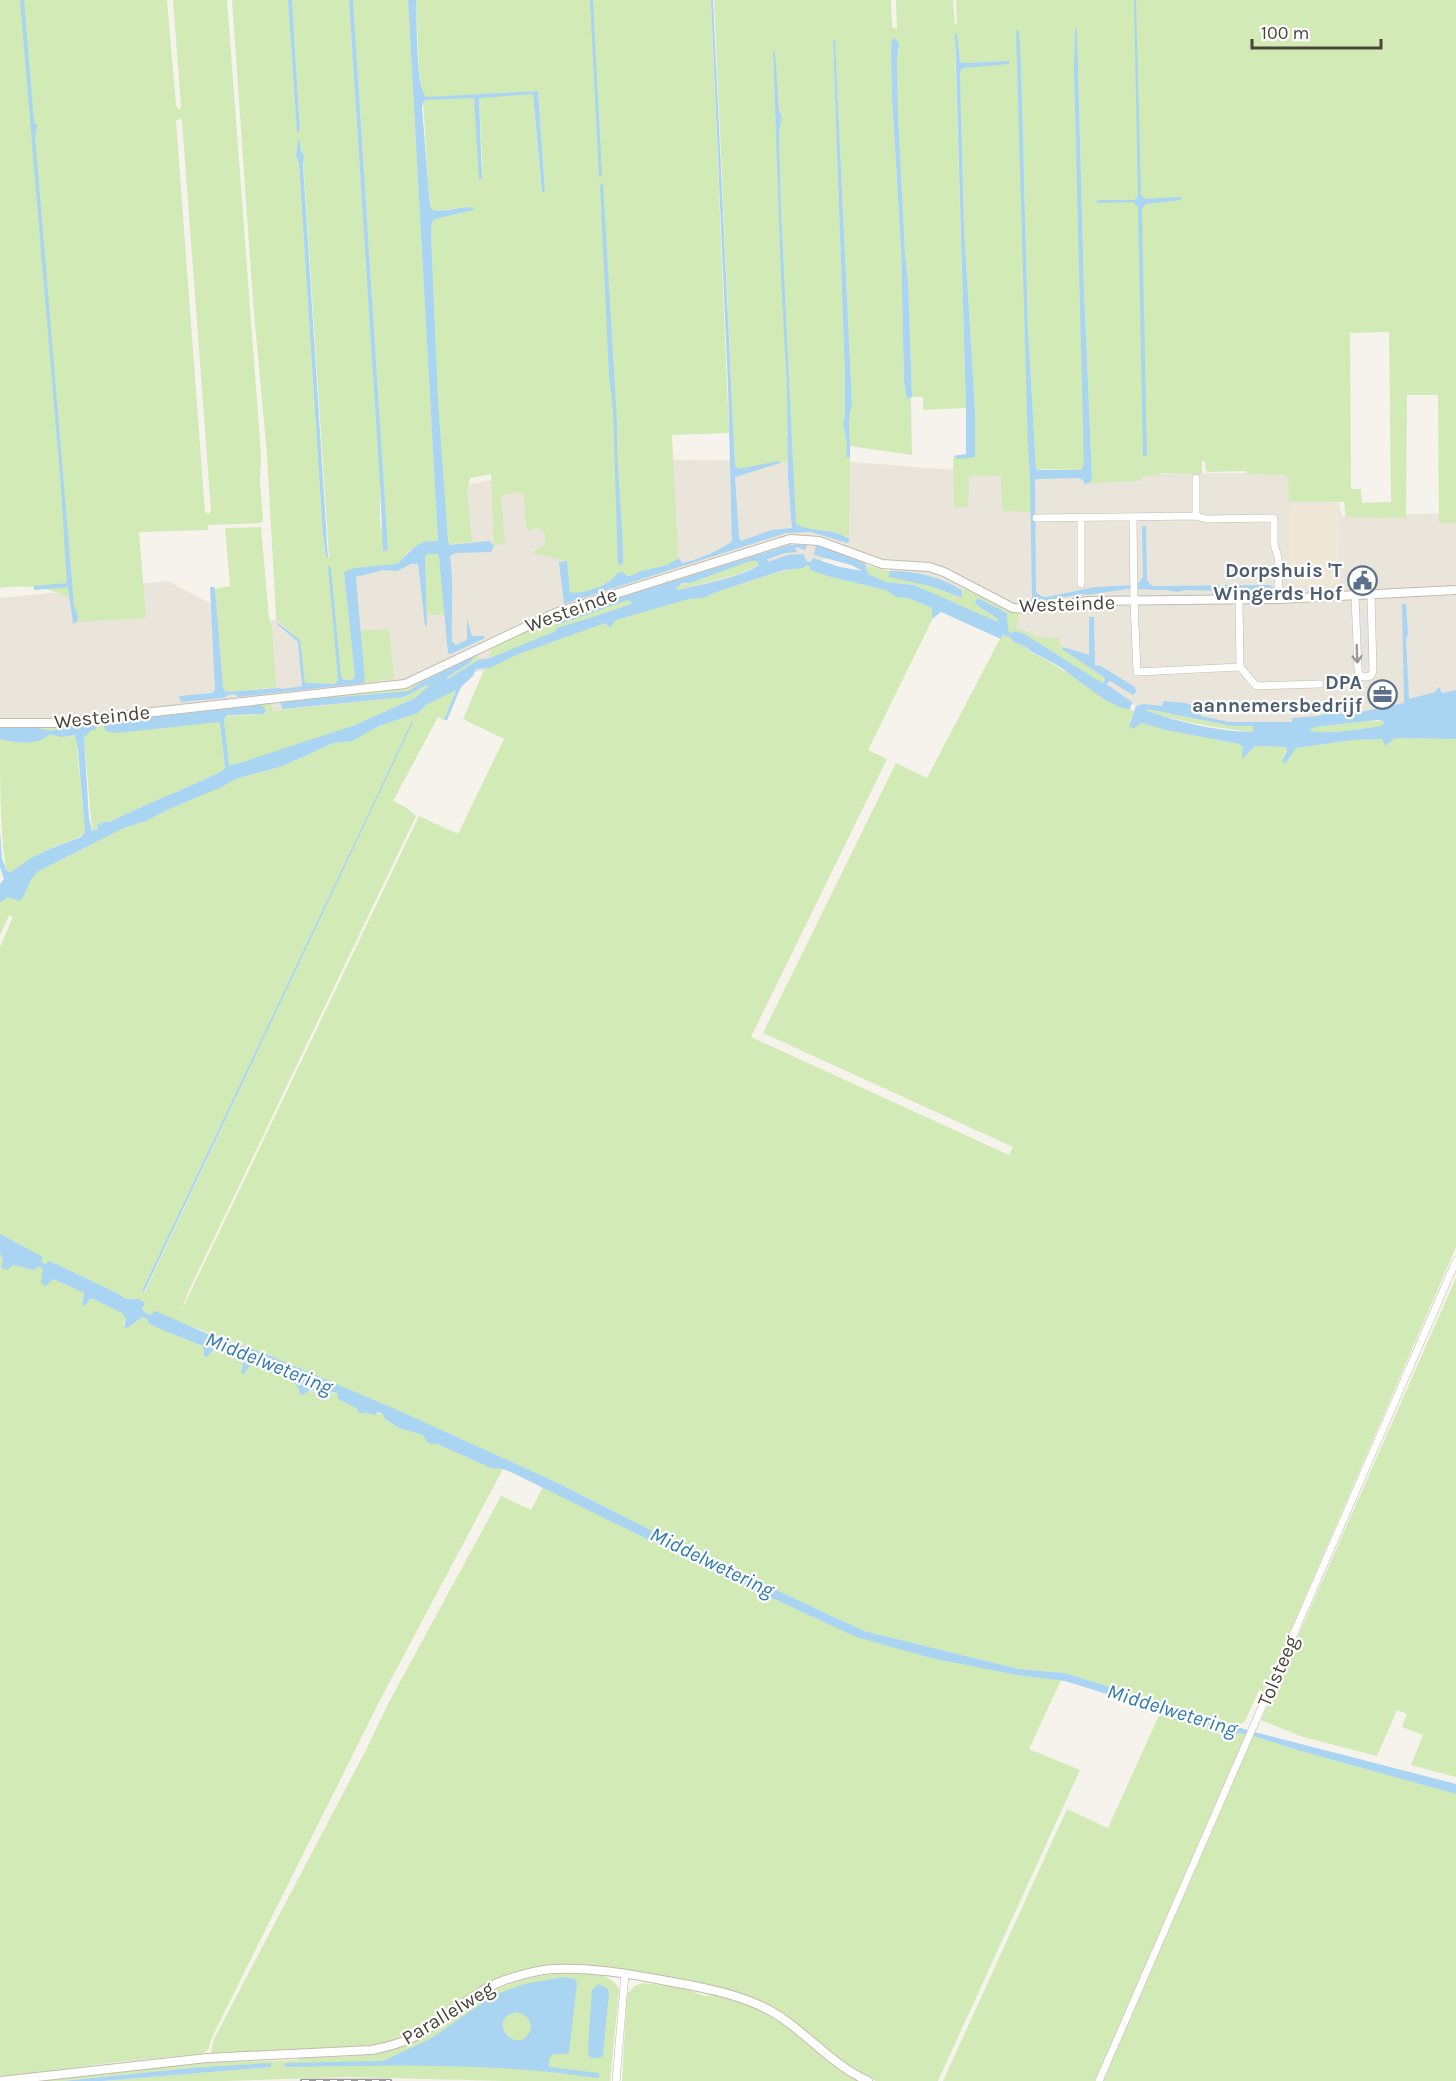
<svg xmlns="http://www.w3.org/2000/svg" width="1456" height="2081" viewBox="0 0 1456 2081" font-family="Karla,sans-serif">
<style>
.residential{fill:#eae5da}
.education{fill:#efe8d6}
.green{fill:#d2eab5;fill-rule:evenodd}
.parking{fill:#e5e3e0}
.water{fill:#a9d4f2;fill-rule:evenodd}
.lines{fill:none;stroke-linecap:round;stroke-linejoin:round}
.minor-casing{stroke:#c2bbae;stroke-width:8}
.tertiary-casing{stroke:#c2bbae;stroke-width:10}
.minor{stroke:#fff;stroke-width:7}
.tertiary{stroke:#fff;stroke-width:8}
.rail-casing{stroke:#9a9a9a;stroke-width:4.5}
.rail{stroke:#fff;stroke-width:2;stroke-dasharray:7;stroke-linecap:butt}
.oneway{stroke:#9c9892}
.labels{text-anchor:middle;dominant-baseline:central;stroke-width:4.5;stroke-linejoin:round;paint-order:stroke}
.service-label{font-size:20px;font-weight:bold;fill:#4e5e75;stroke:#fff;text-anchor:end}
.street-label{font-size:20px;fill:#4b4439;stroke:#fff}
.water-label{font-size:21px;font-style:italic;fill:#2e7ab2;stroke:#fff}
</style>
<rect width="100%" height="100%" fill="#f6f3ec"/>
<!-- residential -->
<path class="residential" d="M 620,459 L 852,462 L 1007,474 L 1290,473 L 1290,499 L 1339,503 L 1342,516 L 1456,513 L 1456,698 L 1292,722 L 1233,724 L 1137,707 L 1015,633 L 958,593 L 840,554 L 548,656 L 445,679 L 355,717 L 273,710 L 0,754 L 0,598 L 168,581 L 257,628 L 368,572 L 432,490 Z"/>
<!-- education -->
<path class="education" d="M 1294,504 L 1339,504 L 1340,585 L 1289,585 L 1289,515 Z"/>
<!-- green -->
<path class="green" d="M 0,0 L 167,0 L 176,105 L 179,110 L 181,107 L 173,0 L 227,0 L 261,455 L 260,481 L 263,520 L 261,523 L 208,525 L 208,530 L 139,532 L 146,618 L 76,622 L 74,600 C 45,586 32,585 0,588 ZM 180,118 L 182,121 L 211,511 L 209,514 L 205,512 L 176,121 Z
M 232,0 L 288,0 L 297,132 L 298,133 L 300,131 L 292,0 L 349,0 L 380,485 L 380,521 L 386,552 L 388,550 L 353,0 L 408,0 L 438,541 L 423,542 L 409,551 L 397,564 L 344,572 L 355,676 L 352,680 L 344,680 L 341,677 L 331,567 L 338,680 L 336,684 L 305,683 L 300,640 L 277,620 L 276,616 L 267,455 L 253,302 ZM 298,141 L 300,141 L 303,158 L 329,557 L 326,557 L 323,536 L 299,164 L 296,152 Z
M 416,0 L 711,0 L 729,433 L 672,435 L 678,558 C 667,569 655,567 641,571 C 635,573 633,576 627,576 L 623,572 C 607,585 590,591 571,594 L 567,561 L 532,553 L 545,544 L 545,535 L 541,530 L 536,528 L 527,531 L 523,492 L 502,495 L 500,502 L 502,505 L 505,544 L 494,545 L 491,474 L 470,478 L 467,492 L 472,542 L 448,544 L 438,399 L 431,232 L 432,222 L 435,219 L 474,210 C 460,204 446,212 432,210 L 430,206 L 423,102 L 426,100 L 474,98 L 483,178 L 479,98 L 481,97 L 533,94 L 542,192 L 545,192 L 538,91 L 433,97 L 426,97 L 423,95 L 419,68 Z
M 714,0 L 891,0 L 892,27 L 897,29 L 896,0 L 953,0 L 955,25 L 957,24 L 956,0 L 1456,0 L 1456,523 L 1439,523 L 1438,395 L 1407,395 L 1406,518 L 1346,517 L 1344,502 L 1289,502 L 1288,478 L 1285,475 L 1247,474 L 1246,471 L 1208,472 L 1206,470 L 1205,461 L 1202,461 L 1202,474 L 1160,473 L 1158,475 L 1142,477 L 1139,481 L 1089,483 L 1092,478 L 1084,289 L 1077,29 L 1075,31 L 1087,476 L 1084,467 L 1081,470 L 1036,469 L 1028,329 L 1021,63 L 1017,53 L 1031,512 L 1002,511 L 1001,475 L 969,476 L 968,507 L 954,507 L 953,458 L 975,457 L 975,411 L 964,228 L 960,71 L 963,68 L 1009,61 L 964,63 L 960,62 L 956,33 L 955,47 L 966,408 L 923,410 L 923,397 L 912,397 L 908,280 L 905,253 L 898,113 L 897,59 L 899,48 L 892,40 L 891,48 L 892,99 L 901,248 L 904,382 L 907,399 L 911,398 L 912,455 L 850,446 L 848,414 L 852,405 L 835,41 L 833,40 L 845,376 L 845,415 L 843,424 L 847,445 L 846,456 L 850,457 L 849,539 C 835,526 812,533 796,524 L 781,208 L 779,132 L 782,116 L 779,111 L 773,53 L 787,390 L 788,461 L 738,469 L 735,466 ZM 1389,332 L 1391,502 L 1362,503 L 1361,489 L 1351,489 L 1350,333 Z
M 261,527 L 269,618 L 272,628 L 276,687 L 226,692 L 223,688 L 215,589 L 230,586 L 225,528 Z
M 432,553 L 439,557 L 445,614 L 427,615 L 425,557 L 426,554 Z
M 750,561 L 757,561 L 759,565 L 737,574 L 678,590 L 676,588 L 676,586 L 690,583 Z
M 805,565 L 810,566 L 811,570 L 831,577 L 886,590 L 896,597 L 908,598 L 932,608 L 932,620 L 868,750 L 887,759 L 751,1037 L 1009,1155 L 1013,1147 L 763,1033 L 896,763 L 927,778 L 1002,635 L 1010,637 C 1015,645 1025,644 1030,652 C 1067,668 1097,698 1134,711 L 1129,724 L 1134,729 L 1141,723 L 1166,730 L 1239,744 L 1251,749 L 1255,746 L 1286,747 L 1287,750 L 1282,758 L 1296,748 L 1353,740 L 1382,739 L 1385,745 L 1395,738 L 1456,739 L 1456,1247 L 1264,1692 L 1259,1690 L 1245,1721 L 1241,1724 L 1224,1723 L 1065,1673 L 1019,1669 L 864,1631 L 680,1545 L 558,1483 L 408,1415 L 261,1352 L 153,1312 L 150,1315 L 143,1312 L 142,1301 L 134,1298 L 126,1299 L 117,1293 L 52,1262 L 45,1264 L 41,1262 L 42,1257 L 0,1234 L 0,947 L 13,917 L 9,915 L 0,936 L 0,903 L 7,897 L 20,901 L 32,876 L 39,871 L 124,828 L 146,821 L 167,810 L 222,787 L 235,779 L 283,766 L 333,743 L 352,741 L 379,726 L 418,713 L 426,705 L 456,689 L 444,720 L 438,717 L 393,801 L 407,808 L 416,816 L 190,1288 L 180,1314 L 419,816 L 458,834 L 504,739 L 463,719 L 484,670 L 516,655 L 605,623 L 613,623 L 616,620 L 689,599 L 702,598 L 722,590 ZM 412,721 L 145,1292 L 144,1292 L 142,1291 Z
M 866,565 L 889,571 L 889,575 L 930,586 L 961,598 L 964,588 L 979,596 L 1020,612 L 1016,628 L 1033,634 L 1035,637 L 1059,638 L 1059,643 L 1062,648 L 1105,679 L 1101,683 L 1026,635 L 1015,631 L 1011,633 L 1007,631 L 1006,612 L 980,599 L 976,599 L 975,604 L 998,619 L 998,623 L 914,585 L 886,582 L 868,574 Z
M 629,600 L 631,601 L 631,604 C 606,613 582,620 557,628 L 556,631 L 551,633 L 490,658 L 491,648 L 555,619 L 555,622 L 582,616 Z
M 389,629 L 394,679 L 365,683 L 359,631 Z
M 477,654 L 479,658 L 478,662 L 478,660 L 448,679 L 446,679 L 471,662 L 472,656 L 420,683 L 409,691 L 281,702 L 281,700 L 408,687 Z
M 428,685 L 429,687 L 415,698 L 355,725 L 259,758 L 229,765 L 224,724 L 225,717 L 263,714 L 249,705 L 127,720 L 110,724 L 218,722 L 220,723 L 225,767 L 224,770 C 186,789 147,803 110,822 C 104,821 102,822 97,825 L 105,825 L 92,831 L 84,737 L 97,724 L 60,727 L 53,731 L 37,728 L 0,728 L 0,725 L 259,703 L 271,703 L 273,711 L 404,697 Z
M 1147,709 L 1232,726 L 1254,726 L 1253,732 C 1217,728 1181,722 1147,711 Z
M 1371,721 L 1383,721 L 1384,723 L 1381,726 C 1366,728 1320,736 1308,730 L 1314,727 Z
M 50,734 L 76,737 L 85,832 C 77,841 61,843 51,848 C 37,855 26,863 14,872 L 7,871 C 0,850 0,767 0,739 L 11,742 L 47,737 Z
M 0,1253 L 9,1267 L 13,1265 L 33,1270 L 39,1267 L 43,1269 L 50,1281 L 53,1279 L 84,1293 L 82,1303 L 93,1299 L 122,1313 L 126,1318 L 123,1325 L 128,1328 L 142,1317 L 148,1319 L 148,1323 C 166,1333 185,1338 203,1346 L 204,1356 L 209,1354 L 216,1347 L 222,1348 L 225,1355 L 240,1361 L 243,1364 L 241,1371 L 256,1364 L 294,1382 L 307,1391 C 313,1390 318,1395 325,1395 C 330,1395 332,1392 338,1393 L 338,1399 L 366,1412 L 383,1414 L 384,1418 L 399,1428 L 423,1435 C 426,1443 429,1445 437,1444 L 491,1468 L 503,1469 L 380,1700 L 212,2037 L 208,2050 L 202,2054 L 118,2062 L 0,2077 Z
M 1456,1278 L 1456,1777 L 1411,1765 L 1423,1735 L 1402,1727 L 1407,1714 L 1397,1710 L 1377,1756 L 1303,1737 L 1261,1720 Z
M 543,1487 L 673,1552 L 857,1637 L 931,1658 L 1016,1675 L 1061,1680 L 1029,1749 L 1080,1770 L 938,2081 L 876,2081 L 850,2068 L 780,2012 L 760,2001 L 733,1991 L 566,1965 L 535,1967 L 499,1978 L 483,1986 L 414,2031 L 394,2040 L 371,2047 L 212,2054 L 211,2051 L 214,2039 L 237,1995 L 367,1748 L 388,1704 L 501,1496 L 531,1510 Z
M 1161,1711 L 1233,1733 L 1247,1734 L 1097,2081 L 943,2081 L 1067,1809 L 1108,1828 Z
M 1253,1736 L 1297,1750 L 1456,1794 L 1456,2081 L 1103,2081 Z
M 562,1973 C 580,1973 609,1970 619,1989 L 610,2081 L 506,2081 L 347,2077 L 223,2081 L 102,2081 L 271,2067 L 190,2068 L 63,2081 L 33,2081 L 193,2063 L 298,2060 L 298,2058 C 339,2057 377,2058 415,2041 C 434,2032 451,2017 468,2005 C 497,1986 527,1976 562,1973 Z
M 643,1983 L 683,1988 L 704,1996 L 715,1995 L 757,2008 L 787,2027 L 833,2066 L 861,2081 L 622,2081 L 627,1994 L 635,1986 Z"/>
<!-- parking -->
<path class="parking" d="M 1358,607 L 1368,616 L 1370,668 L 1367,665 L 1364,667 L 1360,663 Z"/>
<!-- water -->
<path class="water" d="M 20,0 L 24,0 L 34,122 L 37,126 L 35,137 L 74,606 L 78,615 L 77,622 L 73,624 L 68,587 L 34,590 L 34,586 L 67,583 L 61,488 Z
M 288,0 L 292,0 L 300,131 L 298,133 L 297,133 Z
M 349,0 L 353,0 L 388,550 L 383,551 L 380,485 Z
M 408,0 L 416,0 C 417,18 416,87 426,97 L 538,91 L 545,192 L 542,192 L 533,94 L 479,98 L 482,179 L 479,179 L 474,98 L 426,100 L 423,102 L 422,108 L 430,206 L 432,210 C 445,212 459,207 473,207 L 474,210 L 435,219 L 432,222 L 431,232 L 438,399 L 448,542 L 450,545 L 489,541 L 494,545 L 491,552 L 455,553 L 450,556 C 454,585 451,612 452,641 L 456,645 L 467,640 L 467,619 L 472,636 L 484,636 L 485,638 L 451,654 L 448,653 L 439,557 L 437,554 L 427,554 L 425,557 L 427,626 L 425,626 L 418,564 L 411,564 L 397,571 L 383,570 L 356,577 L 365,683 L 238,697 L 235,694 L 228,695 L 224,698 L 181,702 L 179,696 L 212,693 L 215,690 L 210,587 L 214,587 L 215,589 L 223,688 L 226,692 L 279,688 L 283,689 L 302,686 L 298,642 L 277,624 L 278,623 L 300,640 L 305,683 L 336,684 L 338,679 L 328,566 L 331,567 L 341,677 L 344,680 L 352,680 L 355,676 L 344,572 L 355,568 L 397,564 L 416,546 L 423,542 L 438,541 Z
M 590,0 L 593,0 L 602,176 L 599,177 Z
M 711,0 L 713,0 L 735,466 L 738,469 L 779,461 L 780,463 L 735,477 L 739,538 L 741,541 L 772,530 L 792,528 L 788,477 L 787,390 L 781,276 L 773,50 L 775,53 L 779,111 L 782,116 L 779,132 L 781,208 L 796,524 C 812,533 835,527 850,540 L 847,543 L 811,532 L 786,533 L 564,604 L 559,562 L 567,561 L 570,592 C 579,596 614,584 617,573 L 623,572 L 627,576 C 633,576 636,573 641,571 C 657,567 665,568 679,558 L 682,563 C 696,561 723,549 732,541 L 728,386 Z
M 1134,0 L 1136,0 L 1141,195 L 1145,199 L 1181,197 L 1181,200 L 1146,204 L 1142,209 L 1147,456 L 1143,456 L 1138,207 L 1133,202 L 1096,203 L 1098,200 L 1135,200 L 1138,196 Z
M 1077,28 L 1084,289 L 1092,478 L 1089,483 L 1085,484 L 1082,479 L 1077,478 L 1035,479 L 1036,592 L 1041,596 L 1046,597 L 1095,587 L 1137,585 L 1143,577 L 1142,526 L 1146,526 L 1147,580 L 1152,586 L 1269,585 L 1273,587 L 1271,591 L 1244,591 L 1237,589 L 1222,591 L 1185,590 L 1177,592 L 1167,590 L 1127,589 L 1087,595 L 1082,594 L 1033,603 L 1020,603 L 1020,601 L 1032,599 L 1030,479 L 1028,444 L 1016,30 L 1019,31 L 1021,63 L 1028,329 L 1036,469 L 1040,470 L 1081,470 L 1084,464 L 1074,68 L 1075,30 Z
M 955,33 L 957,34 L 960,62 L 964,63 L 1009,61 L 1009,64 L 963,68 L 960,71 L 964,228 L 975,411 L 975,457 L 958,459 L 953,456 L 966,454 L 966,408 Z
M 895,38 L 899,44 L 897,59 L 898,113 L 905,253 L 908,280 L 912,397 L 907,399 L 904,382 L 901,248 L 892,99 L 891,48 L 892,39 Z
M 833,40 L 835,40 L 852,405 C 846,421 851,439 850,457 L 846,457 L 847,445 L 843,424 L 845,415 L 845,376 Z
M 298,140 L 300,141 L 301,150 L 304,157 L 303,164 L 328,558 L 326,557 L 323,536 L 299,164 L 296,155 Z
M 603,184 L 617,423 C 616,470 623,517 623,564 L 618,565 L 613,410 L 609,374 L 600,185 Z
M 789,545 L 807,545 L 805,550 L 796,547 L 795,549 L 798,552 L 785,553 L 767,559 L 768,562 L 788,555 L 804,554 L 806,561 L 811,562 L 813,558 L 840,567 L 862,571 L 851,565 L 814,555 L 816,546 L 822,547 L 865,563 L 868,574 L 886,582 L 914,585 L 998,622 L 998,619 L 975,604 L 976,599 L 980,599 L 1007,613 L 1008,631 L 1011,633 L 1015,631 L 1026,635 L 1102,683 L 1104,682 L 1105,678 L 1062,649 L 1063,647 L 1089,655 L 1089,617 L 1094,617 L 1095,666 L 1099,665 L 1135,687 L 1136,692 L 1133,695 L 1110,681 L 1106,684 L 1132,702 L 1130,709 C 1113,710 1076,678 1060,667 C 1050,661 1040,656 1030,651 C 1025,643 1014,646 1010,637 L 1002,635 L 1001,639 L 941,612 L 932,619 L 932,608 L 908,598 L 896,597 L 886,590 L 831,577 L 810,570 L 810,566 L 806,565 L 803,568 L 784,570 L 722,590 L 702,598 L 689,599 L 616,620 L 610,628 L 605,623 L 516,655 L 490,668 L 476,669 L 473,676 L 461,687 L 447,720 L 444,720 L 456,690 L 426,705 L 418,713 L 379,726 L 352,741 L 333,743 L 283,766 L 235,779 L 222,787 L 167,810 L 146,821 L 124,828 L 39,871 C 28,879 28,891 20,901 L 7,897 L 0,903 L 0,884 L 4,879 L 0,867 L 0,831 L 2,859 L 7,871 L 11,872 L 33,857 L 52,848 L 81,837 L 85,832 L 78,750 L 75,735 L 61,737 L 50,734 C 38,746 16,743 0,739 L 0,728 L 37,728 L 53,731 L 60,727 L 97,724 L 96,730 L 91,730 L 84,738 L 89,818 L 92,831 L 98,829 L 97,825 C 102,822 104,821 110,822 C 147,803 186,789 224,770 L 225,767 L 220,723 L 218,722 L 117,733 L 106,731 L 104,726 L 127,720 L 259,705 L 264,707 L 266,711 L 263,714 L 227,715 L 224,720 L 229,765 L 243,762 L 355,725 L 415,698 L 429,686 L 427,685 L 404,697 L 282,709 L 281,702 L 409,691 L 420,683 L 474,656 L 471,662 L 446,678 L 448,679 L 478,660 L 490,658 L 551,633 L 556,631 L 557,628 C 582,620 606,613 631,604 L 632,602 L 628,600 L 557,625 L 555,622 L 557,617 ZM 750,561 L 757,561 L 759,565 C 744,577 699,585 678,590 L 676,588 L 682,583 L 690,583 Z
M 889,571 C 914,570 941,577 962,590 L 962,598 L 930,586 L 889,577 Z
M 1402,604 L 1406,604 L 1408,634 L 1406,639 L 1409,699 L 1435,692 L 1439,687 L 1442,693 L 1456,690 L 1456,739 L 1395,738 L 1385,746 L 1382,739 L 1353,740 L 1296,748 L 1285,764 L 1282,762 L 1287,750 L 1286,747 L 1255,746 L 1242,759 L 1243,747 L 1239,744 L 1166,730 L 1141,723 L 1134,729 L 1129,726 L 1136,706 L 1144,704 L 1162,706 L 1164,701 C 1178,703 1197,700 1201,716 L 1229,722 L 1292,722 L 1292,718 L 1319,716 L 1326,713 L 1360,712 L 1404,703 ZM 1147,709 L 1232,726 L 1253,726 L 1253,732 C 1219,732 1180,722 1147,711 ZM 1378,720 L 1383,721 L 1384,723 L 1381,726 C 1366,728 1321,736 1309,730 L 1315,727 Z
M 412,721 L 413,722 L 144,1292 L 142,1291 Z
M 0,1234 L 43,1257 L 41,1262 L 45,1264 L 49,1261 L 52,1262 L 117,1293 L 126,1299 C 134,1299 138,1297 145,1303 L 142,1308 L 144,1312 L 150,1315 L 155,1311 L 160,1313 L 215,1337 L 261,1352 L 402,1412 L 558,1483 L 680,1545 L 864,1631 L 1019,1669 L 1065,1673 L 1247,1730 L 1456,1784 L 1456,1794 L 1297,1750 L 1247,1734 L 1233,1733 L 1065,1681 L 1016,1675 L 931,1658 L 856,1637 L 673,1552 L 513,1473 L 503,1469 L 491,1468 L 437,1444 C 429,1445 426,1443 423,1435 L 399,1428 L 384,1418 L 383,1414 L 378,1412 L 374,1415 L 366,1412 L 364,1414 L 358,1412 L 358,1409 L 338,1399 L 338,1393 L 333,1392 L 325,1395 L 310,1390 L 303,1395 L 300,1394 C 298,1377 271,1370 256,1364 L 249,1367 L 244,1374 L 241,1373 L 243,1364 L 240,1361 L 225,1355 L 222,1348 L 216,1347 L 207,1357 L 204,1356 L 203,1346 C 185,1338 166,1333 148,1323 L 148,1319 L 142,1317 L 128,1328 L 124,1327 L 126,1318 L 122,1313 L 93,1299 L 90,1299 L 85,1306 L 82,1305 L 84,1293 L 53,1279 L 46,1286 L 41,1284 L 43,1269 L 39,1267 L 33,1270 L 13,1265 L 7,1270 L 1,1268 L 3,1260 L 0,1253 Z
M 563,1977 L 575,1979 L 577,1983 L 569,2052 L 567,2054 L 553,2054 L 549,2059 L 549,2067 L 598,2073 L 600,2076 L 598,2078 C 495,2062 389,2065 285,2067 L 285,2063 L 383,2061 L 430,2039 L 494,1995 L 525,1984 ZM 517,2012 C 527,2015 535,2023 529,2033 C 516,2056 484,2019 517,2012 Z
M 599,1984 L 608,1989 L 609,1993 L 603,2055 L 600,2058 L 591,2058 L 589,2056 L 588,2048 L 592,1990 Z
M 271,2063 L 271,2067 L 102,2081 L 63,2081 L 190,2068 Z"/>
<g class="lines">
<defs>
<path id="minor" d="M 1196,516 L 1196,478
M 1133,517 L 1134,601 L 1137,672 L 1240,667
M 1036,518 L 1196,516 L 1206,519 L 1274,518 L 1274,544 L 1278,557 L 1279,599
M 1081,518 L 1081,584
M 1355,596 L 1358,670 L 1360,676 L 1365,677 L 1371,676 L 1373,671 L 1371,595
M 1239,599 L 1240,667 L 1256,686 L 1320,684
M 616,2081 L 625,1974
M 1099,2081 L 1456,1261"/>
<path id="tertiary" d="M 0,723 L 55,723 L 405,684 L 555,613 L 790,539 L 819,541 L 882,564 L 929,567 L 944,572 L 1013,608 L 1030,609 L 1088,601 L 1279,599 L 1456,590
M 1,2081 L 207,2058 L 372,2050 C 387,2047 402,2043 416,2036 C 447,2020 471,1992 505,1980 C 520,1975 537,1970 553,1969 C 591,1967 630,1974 667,1981 C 704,1988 743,1994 776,2014 C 808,2034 832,2065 868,2081"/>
</defs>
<!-- minor casing -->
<use href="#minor" class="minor-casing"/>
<!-- tertiary casing -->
<use href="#tertiary" class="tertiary-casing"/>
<!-- minor -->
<use href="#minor" class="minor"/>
<!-- tertiary -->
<use href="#tertiary" class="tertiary"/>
<defs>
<path id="rail" d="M 302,2081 L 390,2081"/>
</defs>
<!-- rail casing -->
<use href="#rail" class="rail-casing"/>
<!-- rail -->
<use href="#rail" class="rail"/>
</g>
<!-- one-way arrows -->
<defs><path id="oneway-shaft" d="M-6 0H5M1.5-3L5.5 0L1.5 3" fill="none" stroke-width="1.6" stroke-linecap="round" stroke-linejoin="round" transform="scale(1.5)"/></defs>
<use class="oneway" href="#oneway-shaft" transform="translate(1357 654) rotate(88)"/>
<!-- icons -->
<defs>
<symbol id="civic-ring" viewBox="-11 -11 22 22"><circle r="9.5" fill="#fff" stroke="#5c6f8a" stroke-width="1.5"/><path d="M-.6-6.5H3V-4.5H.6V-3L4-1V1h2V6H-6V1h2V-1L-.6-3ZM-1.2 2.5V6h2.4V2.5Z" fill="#5c6f8a"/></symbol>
<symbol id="office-ring" viewBox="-11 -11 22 22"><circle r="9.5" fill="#fff" stroke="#5c6f8a" stroke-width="1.5"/><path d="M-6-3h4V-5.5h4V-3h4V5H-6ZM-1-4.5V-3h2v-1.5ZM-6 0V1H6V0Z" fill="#5c6f8a"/></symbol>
</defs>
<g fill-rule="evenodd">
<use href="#civic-ring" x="1346" y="564" width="33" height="33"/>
<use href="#office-ring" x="1366" y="678" width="33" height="33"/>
</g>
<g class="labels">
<!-- service labels -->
<g class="service-label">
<text x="1342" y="570">Dorpshuis 'T<tspan x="1342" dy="23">Wingerds Hof</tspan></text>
<text x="1362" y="682">DPA<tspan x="1362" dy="23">aannemersbedrijf</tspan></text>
</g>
<!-- street labels -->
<g class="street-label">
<text transform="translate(1067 604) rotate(-2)">Westeinde</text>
<text transform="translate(571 610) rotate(-20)">Westeinde</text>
<text transform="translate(102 717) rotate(-6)">Westeinde</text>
<text transform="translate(1278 1671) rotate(-67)">Tolsteeg</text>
<text transform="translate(448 2013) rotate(-31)">Parallelweg</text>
</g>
<!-- water labels -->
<g class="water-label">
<text transform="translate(269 1363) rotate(22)">Middelwetering</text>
<text transform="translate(712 1562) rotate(26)">Middelwetering</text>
<text transform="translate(1172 1710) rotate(17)">Middelwetering</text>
</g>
</g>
<!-- scale -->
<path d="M1252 39v9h129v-9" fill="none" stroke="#4b4439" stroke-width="3"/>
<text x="1261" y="39" font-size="18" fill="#4b4439" stroke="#ffffff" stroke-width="4.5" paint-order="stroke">100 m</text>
</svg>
